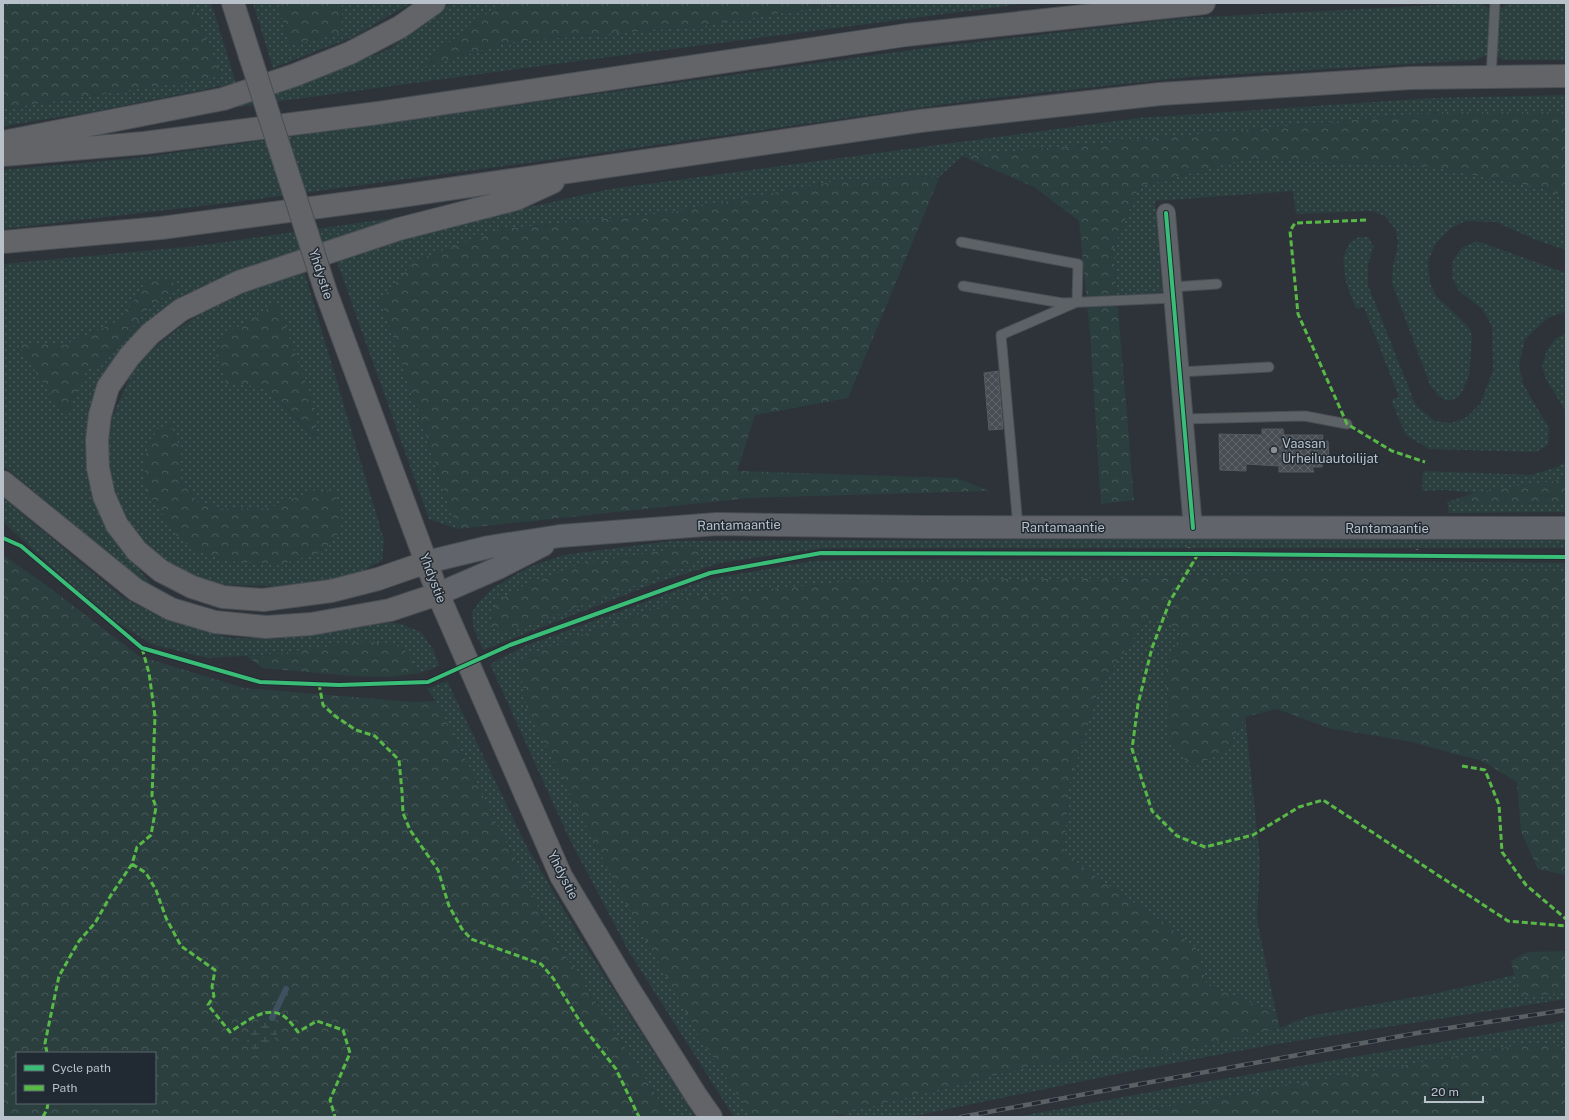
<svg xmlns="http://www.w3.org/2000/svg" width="1569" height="1120" viewBox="0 0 1569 1120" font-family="'Public Sans',sans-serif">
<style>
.grass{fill:url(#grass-dots);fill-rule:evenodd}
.forest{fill:url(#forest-crowns);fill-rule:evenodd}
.wetland{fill:url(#wetland-marsh)}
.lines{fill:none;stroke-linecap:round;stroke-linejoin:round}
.stream{stroke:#3e5161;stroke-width:6}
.building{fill:url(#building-cross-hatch);stroke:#555a61}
.lane-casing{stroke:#4b4f54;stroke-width:11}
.street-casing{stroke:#4b4f54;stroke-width:20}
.secondary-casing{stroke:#4b4f54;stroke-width:24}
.highway-casing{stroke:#4a4f55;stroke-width:24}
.path{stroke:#5b6064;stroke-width:2.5;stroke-dasharray:3 3;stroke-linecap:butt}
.lane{stroke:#5d6267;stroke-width:9}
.street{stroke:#5d6267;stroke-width:18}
.secondary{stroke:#61656b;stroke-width:22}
.highway{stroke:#626467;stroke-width:22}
.rail-casing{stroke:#5b6064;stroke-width:4.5}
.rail{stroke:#212a33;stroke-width:3;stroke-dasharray:9;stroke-linecap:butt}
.highway-bridge-casing{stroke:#4a4f55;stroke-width:24;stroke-linecap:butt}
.highway-bridge{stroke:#626467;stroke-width:22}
.quiet{stroke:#58b947;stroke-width:3;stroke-dasharray:6 3;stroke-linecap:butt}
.cycleway-casing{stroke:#212a33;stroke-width:6}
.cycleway{stroke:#3abd76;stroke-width:4}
.poi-dot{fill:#878f97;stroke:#212a33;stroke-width:1.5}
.labels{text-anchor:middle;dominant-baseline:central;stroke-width:3;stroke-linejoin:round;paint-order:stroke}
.street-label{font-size:13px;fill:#b8c0c9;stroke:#212a33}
.poi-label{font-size:13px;fill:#b8c0c9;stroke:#212a33;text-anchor:start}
</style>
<defs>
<pattern id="grass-dots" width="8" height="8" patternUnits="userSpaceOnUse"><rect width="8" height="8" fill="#2b3f3f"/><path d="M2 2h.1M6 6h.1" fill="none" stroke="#485959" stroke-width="1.8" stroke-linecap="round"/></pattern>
<pattern id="forest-crowns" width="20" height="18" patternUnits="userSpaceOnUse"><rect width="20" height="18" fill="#2b3f3f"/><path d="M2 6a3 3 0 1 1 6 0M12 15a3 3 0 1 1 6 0" fill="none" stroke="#485959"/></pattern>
<pattern id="wetland-marsh" width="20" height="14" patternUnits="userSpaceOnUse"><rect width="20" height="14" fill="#2b3f3f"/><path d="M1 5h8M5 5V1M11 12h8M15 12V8" fill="none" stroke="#485959"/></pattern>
<pattern id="building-cross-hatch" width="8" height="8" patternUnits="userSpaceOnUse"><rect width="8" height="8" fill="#474d52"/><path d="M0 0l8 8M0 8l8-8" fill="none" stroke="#5f656a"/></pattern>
</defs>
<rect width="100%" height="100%" fill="#2d3339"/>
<!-- grass -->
<path class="grass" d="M 190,3 L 211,3 L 236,83 L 91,112 L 3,126 L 3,109 L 222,76 Z
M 253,3 L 278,3 L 289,46 L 341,33 L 342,3 L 411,3 L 353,37 L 273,68 Z
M 451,3 L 500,3 L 498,5 L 417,68 L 511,42 L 702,26 L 843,3 L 1030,3 L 555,64 L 222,109 L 324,76 L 391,48 Z
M 1477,3 L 1481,3 L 1489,9 L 1503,7 L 1507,3 L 1566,3 L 1566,60 L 1503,60 C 1493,52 1487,54 1476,60 L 1189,77 L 983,99 L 564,158 L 227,203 L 3,229 L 3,170 L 137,158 L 926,48 L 1185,18 Z
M 1566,95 L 1566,112 L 1439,112 L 962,156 L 940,176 L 842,180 L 665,213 L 500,229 L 381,300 L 457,529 L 429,519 L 336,259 L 453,224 L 610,189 L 1139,118 L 1434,98 Z
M 1244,159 L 1427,166 L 1545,189 L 1566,197 L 1566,250 L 1536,240 L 1496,222 L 1465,221 L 1450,229 L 1436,243 L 1428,261 L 1430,283 L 1436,296 L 1468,326 L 1472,336 L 1469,376 L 1460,396 L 1453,400 L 1445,400 L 1439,396 L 1430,385 L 1392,283 L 1393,266 L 1398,244 L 1396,230 L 1385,216 L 1372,211 L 1296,214 L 1293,191 L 1155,201 L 1162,293 L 1117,295 L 1113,249 L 1139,187 Z
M 400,217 L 226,277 L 143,325 L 104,375 L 89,418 L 123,548 L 154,589 L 121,569 L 50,504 L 3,466 L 3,264 L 197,246 ZM 147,280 L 178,288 L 152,304 L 99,368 L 88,366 L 17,344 L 64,345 L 121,320 Z
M 1359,237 L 1368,237 L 1374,247 L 1368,263 L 1368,285 L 1416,406 L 1435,421 L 1451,423 L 1467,417 L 1480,404 L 1493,371 L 1492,326 L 1482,309 L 1459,291 L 1452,277 L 1453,261 L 1461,248 L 1477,241 L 1566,273 L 1566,311 L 1548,318 L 1525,339 L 1519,365 L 1523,384 L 1549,428 L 1548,445 L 1536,452 L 1429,449 L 1406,435 L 1391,400 L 1399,397 L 1364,307 L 1356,309 L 1346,282 L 1343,259 L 1349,243 Z
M 303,268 L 384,540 L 382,560 L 350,578 L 277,586 L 204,584 L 159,556 L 126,522 L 106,468 L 112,417 L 139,358 L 203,311 L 263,283 ZM 265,387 L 318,417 L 315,436 L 314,436 ZM 171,425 L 180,448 L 180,477 L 198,502 L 224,509 L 269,508 L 315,490 L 193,549 L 158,428 Z
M 1566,334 L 1566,412 L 1546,379 L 1542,366 L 1547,350 L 1556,338 Z
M 1566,462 L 1566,479 L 1474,493 L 1445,490 L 1422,491 L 1423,471 L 1530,475 L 1555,468 Z
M 3,498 L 122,597 L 164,619 L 230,638 L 278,639 L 377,621 L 401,624 L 421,632 L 433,649 L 439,666 L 420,673 L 403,647 L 207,658 L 151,644 L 100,611 L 3,522 Z
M 1447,502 L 1566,504 L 1566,512 L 1449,513 Z
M 1566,537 L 1566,548 L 823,548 L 720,563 L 653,584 L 483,650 L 474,629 L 472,613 L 478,603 L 493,588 L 527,568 L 564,555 L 671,541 Z
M 899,559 L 1281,560 L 1566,563 L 1566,573 L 1281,573 L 1119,578 L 684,598 L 545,648 L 518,661 L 699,1036 L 752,1117 L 734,1117 L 628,950 L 568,836 L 490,664 L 525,646 L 705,580 L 812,561 Z
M 1149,617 L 1182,630 L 1165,669 L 1226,752 L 1245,717 L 1260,860 L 1257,919 L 1276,1013 L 1207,985 L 1196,948 L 1163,922 L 1096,877 L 1064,852 L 1069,786 L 1100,685 Z
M 447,681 L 527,847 L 581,939 L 695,1117 L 670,1117 L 552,935 L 436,701 L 427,689 Z
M 1515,975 L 1520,998 L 1566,992 L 1566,999 L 1271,1045 L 1136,1070 L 910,1117 L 846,1117 L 842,1114 L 1039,1064 L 1162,1055 L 1280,1028 L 1309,1016 L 1438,993 Z
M 1566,1021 L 1566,1047 L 1532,1043 L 1111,1117 L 1016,1117 L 1193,1084 Z"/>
<!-- forest -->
<path class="forest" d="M 3,3 L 190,3 L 222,76 L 3,109 Z
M 278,3 L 342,3 L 341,33 L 289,46 Z
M 500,3 L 843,3 L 702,26 L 511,42 L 415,69 L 498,5 Z
M 1439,112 L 1566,112 L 1566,197 L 1545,189 L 1427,166 L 1244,159 L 1139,187 L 1113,249 L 1134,500 L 1101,504 L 1090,333 L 1079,221 L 1034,187 L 962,156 Z
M 940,176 L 848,398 L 755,415 L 737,471 L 957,478 L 989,491 L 749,498 L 457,529 L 381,300 L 414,261 L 500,229 L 665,213 L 842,180 Z
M 170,279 L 178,288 L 152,304 L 99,368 L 88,366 L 66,419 L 17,343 L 64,345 L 121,320 L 147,280 Z
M 277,303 L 318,417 L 315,436 L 265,387 L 226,384 L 216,352 L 226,334 Z
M 171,424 L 180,448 L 180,477 L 198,502 L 224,509 L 269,508 L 315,490 L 334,491 L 342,515 L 339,533 L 322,552 L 282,564 L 226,561 L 193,549 L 174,533 L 145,488 L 145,456 L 157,428 Z
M 1566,479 L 1566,504 L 1447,502 L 1474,493 Z
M 691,546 L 704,552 L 690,565 L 508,633 L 489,626 L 497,601 L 524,585 L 579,564 Z
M 3,555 L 50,588 L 139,656 L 244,688 L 414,702 L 436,701 L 552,935 L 670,1117 L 3,1117 ZM 17,1053 L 155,1053 L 155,1103 L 17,1103 Z
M 1281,573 L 1566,573 L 1566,875 L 1538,869 L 1521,832 L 1517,782 L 1482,761 L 1408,741 L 1328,728 L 1277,709 L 1245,717 L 1226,752 L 1191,767 L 1170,742 L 1165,669 L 1182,630 L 1149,617 L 1100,685 L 1069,786 L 1064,852 L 1096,877 L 1163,922 L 1196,948 L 1207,985 L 1276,1013 L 1280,1028 L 1162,1055 L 1039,1064 L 830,1117 L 752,1117 L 699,1036 L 618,889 L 527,709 L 518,661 L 545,648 L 684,598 L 848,581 L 1119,578 Z
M 366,641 L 403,647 L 420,673 L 390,677 L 351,676 L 263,668 L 246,656 L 267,655 Z
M 1566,951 L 1566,992 L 1520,998 L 1511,961 L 1528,952 Z
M 1532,1043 L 1566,1047 L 1566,1117 L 1111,1117 Z"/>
<!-- wetland -->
<path class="wetland" d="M 260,1018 L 272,1018 L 280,1024 L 271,1049 L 255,1055 L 247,1041 Z"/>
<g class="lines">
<!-- stream -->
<path class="stream" d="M 272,1018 L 286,989"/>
</g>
<!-- building -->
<path class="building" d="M 998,371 L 1003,429 L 989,430 L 984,373 Z
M 1262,429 L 1283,429 L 1284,435 L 1323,435 L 1322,442 L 1328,441 L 1329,457 L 1324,458 L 1322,467 L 1312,467 L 1314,472 L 1279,472 L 1279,466 L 1246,464 L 1246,471 L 1220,470 L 1219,434 L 1262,435 Z"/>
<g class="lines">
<defs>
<path id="lane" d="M 1491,77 L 1495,3
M 961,242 L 1078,264 L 1077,302 L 1001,335 L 1018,527
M 963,286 L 1062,303 L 1173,298
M 1172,287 L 1217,284
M 1180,372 L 1269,367
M 1184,419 L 1305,416 L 1347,424"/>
<path id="street" d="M 1166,213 L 1193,528"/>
<path id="secondary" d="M 427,562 L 489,547 L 560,536 L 717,524 L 928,527 L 1566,528
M 438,594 L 498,568 L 543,545"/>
<path id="highway" d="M 233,3 L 250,56
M 3,142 L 223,99 L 295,75 L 350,53 L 400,27 L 434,3
M 3,155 L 144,143 L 378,113 L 906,35 L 1204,3
M 3,242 L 161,228 L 394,197 L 920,121 L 1160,94 L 1411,78 L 1566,76
M 326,292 L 438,594 L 561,876 L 627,986 L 697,1097 L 711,1117
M 3,482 L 136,590 L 171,609 L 215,622 L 266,627 L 311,624 L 390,610 L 438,594
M 427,562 L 378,579 L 331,591 L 263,600 L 223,597 L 192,587 L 161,571 L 137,551 L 117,525 L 104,496 L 98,468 L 97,440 L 100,415 L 108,387 L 129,357 L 150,334 L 181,310 L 239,282 L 399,229 L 516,199 L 553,182"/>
</defs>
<!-- lane casing -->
<use href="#lane" class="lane-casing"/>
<!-- street casing -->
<use href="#street" class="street-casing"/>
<!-- secondary casing -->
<use href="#secondary" class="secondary-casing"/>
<!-- highway casing -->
<use href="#highway" class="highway-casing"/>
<!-- path -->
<path class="path" d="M 1188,554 L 1189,547
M 1417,556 L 1417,549"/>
<!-- lane -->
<use href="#lane" class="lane"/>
<!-- street -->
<use href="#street" class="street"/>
<!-- secondary -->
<use href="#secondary" class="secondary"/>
<!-- highway -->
<use href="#highway" class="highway"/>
<defs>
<path id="rail" d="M 961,1117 L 1423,1032 L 1566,1010"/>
</defs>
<!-- rail casing -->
<use href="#rail" class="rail-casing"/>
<!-- rail -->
<use href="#rail" class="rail"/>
<defs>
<path id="highway-bridge" d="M 250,56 L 326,292"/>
</defs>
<!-- highway-bridge casing -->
<use href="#highway-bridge" class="highway-bridge-casing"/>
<!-- highway-bridge -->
<use href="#highway-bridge" class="highway-bridge"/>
<!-- quiet -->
<path class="quiet" d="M 1366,220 L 1295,223 L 1290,231 L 1298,314 L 1347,424 L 1392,451 L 1425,462
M 1198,554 L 1170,601 L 1152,648 L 1138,704 L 1132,749 L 1152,811 L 1177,836 L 1205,847 L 1253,835 L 1299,807 L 1323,800 L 1508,921 L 1566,926
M 319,684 L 323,705 L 335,716 L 356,730 L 375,736 L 399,760 L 402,792 L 403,813 L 410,830 L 438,870 L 449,906 L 462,929 L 471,939 L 541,964 L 553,978 L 584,1028 L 616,1069 L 639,1117
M 1462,766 L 1485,770 L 1499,805 L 1502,852 L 1526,885 L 1566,919
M 132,864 L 146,873 L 156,890 L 166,918 L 181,946 L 215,970 L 212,987 L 214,996 L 208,1005 L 230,1032 C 245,1023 267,1003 285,1017 C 290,1021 294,1027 298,1032 L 317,1021 L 343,1030 L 350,1053 L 330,1100 L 335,1117
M 47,1053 L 45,1043 L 59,976 L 79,941 L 95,923 L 111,895 L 132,864 L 137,847 L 151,835 L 156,807 L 152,796 L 155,716 L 149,673 L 142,648
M 43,1117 L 47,1109 L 48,1103"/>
<defs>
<path id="cycleway" d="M 1166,213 L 1193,528
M 3,538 L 21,546 L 142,648 L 260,682 L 339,685 L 428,682 L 510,645 L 710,573 L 821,553 L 1227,554 L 1566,557"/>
</defs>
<!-- cycleway casing -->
<use href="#cycleway" class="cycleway-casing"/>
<!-- cycleway -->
<use href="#cycleway" class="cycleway"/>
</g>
<!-- markers -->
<circle class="poi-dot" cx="1274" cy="450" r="4"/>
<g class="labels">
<!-- street labels -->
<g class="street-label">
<text transform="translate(321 274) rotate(72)">Yhdystie</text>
<text transform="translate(739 525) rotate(-1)">Rantamaantie</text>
<text x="1063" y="527">Rantamaantie</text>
<text x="1387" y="528">Rantamaantie</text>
<text transform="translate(433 578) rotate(69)">Yhdystie</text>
<text transform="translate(563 875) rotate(63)">Yhdystie</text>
</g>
<!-- poi labels -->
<g class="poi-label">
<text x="1282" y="443">Vaasan<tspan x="1282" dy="15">Urheiluautoilijat</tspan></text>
</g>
</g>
<!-- border -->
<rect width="1569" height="1120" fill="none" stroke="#b8c0c9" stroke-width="8"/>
<!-- legend -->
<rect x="16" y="1052" width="140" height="52" fill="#212a33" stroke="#5d666f"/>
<rect x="24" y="1065" width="20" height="6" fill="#3abd76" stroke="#5d666f"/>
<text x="52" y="1072" font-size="12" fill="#b8c0c9">Cycle path</text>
<rect x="24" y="1085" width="20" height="6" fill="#58b947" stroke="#5d666f"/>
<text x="52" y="1092" font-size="12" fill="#b8c0c9">Path</text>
<!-- scale -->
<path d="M1425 1096v6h58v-6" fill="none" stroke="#b8c0c9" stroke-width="2"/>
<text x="1431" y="1096" font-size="12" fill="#b8c0c9" stroke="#212a33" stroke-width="3" paint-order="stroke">20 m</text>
</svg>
